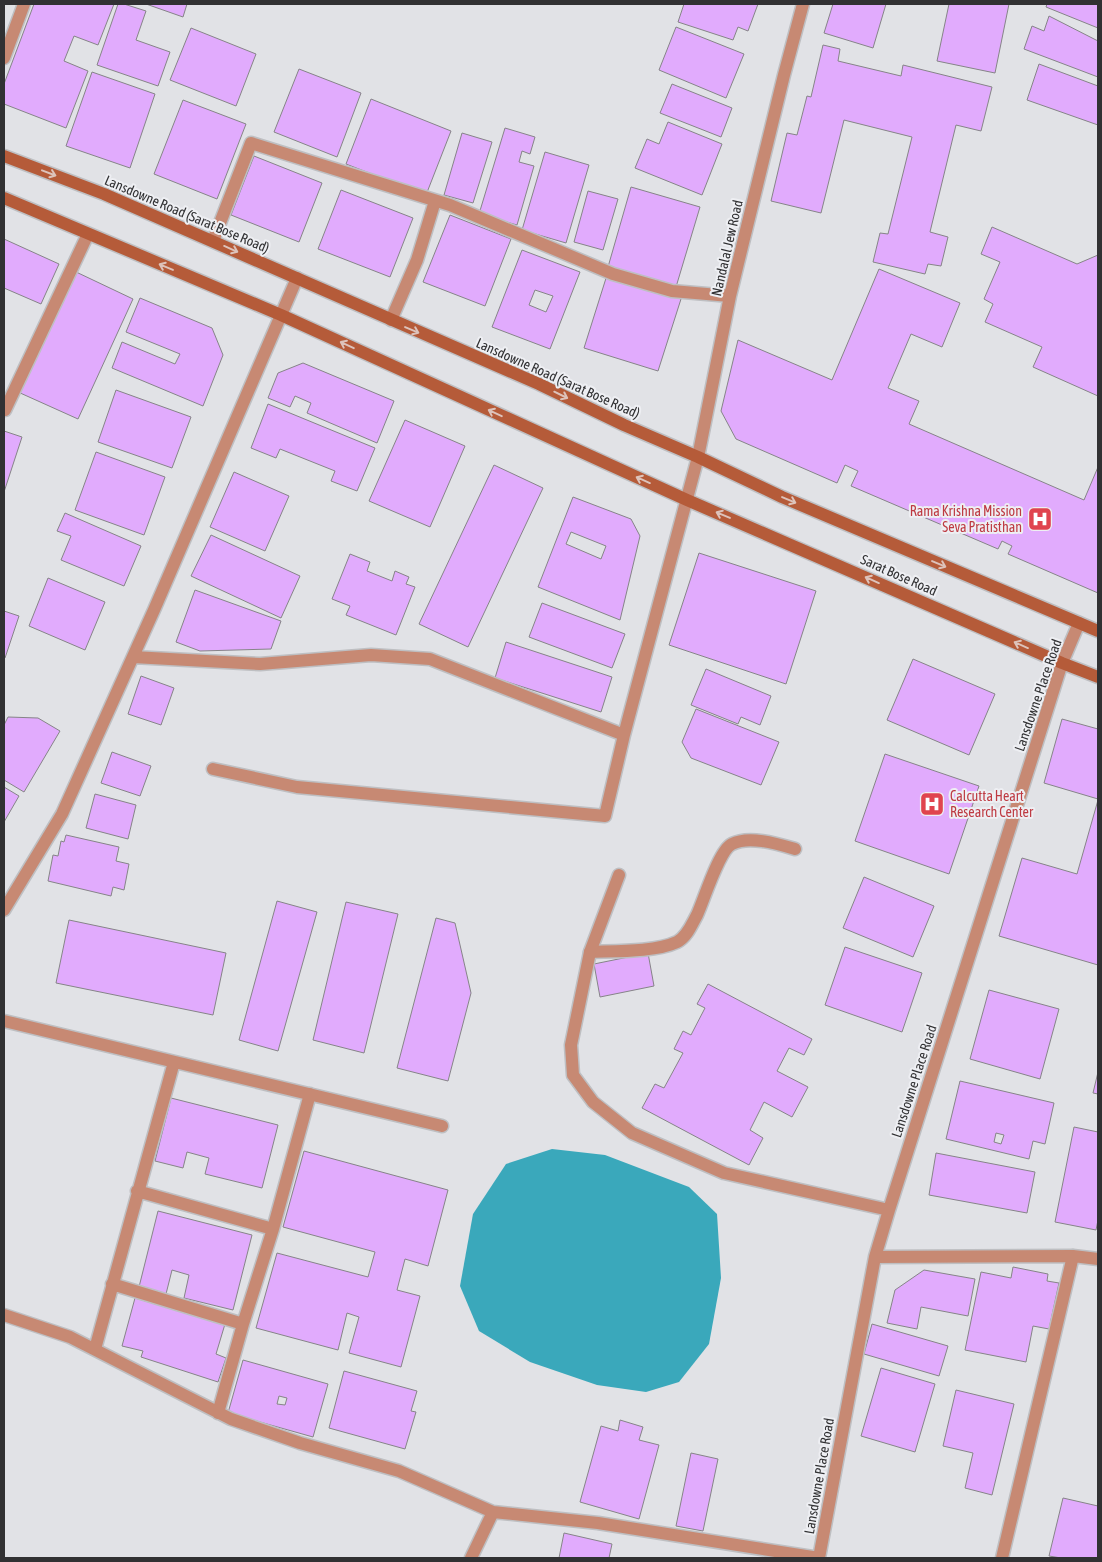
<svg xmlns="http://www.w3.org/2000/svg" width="1102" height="1562" viewBox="0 0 1102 1562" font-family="'Asap Condensed',sans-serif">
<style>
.water{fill:#3aa8bb}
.building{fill:#e1abfd;stroke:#868488;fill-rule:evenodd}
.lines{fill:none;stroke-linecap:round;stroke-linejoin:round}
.service-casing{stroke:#bebfc2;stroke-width:15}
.minor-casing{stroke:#bebfc2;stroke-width:15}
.secondary-casing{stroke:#bebfc2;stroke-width:15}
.service{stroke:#c78973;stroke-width:12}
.minor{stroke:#c78973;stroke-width:12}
.secondary{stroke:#b55b39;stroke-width:12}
.oneway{stroke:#ddc3bb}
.labels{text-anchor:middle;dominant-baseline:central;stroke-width:4;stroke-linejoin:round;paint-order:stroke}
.street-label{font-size:14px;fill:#313133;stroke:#eeeff3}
.health-label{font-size:14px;fill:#be3a42;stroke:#eeeff3;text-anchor:end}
</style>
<rect width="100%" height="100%" fill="#e1e2e6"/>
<!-- water -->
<path class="water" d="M 552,1149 L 605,1155 L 689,1187 L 717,1214 L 721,1278 L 709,1344 L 679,1382 L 646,1392 L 597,1385 L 530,1362 L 479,1331 L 460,1286 L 473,1214 L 506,1164 Z"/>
<!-- building -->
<path class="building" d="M 34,4 L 114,4 L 98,45 L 74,36 L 64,61 L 88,71 L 66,128 L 4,104 L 4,84 Z
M 118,4 L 124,4 L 146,11 L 136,40 L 170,52 L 158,86 L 97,65 Z
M 146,4 L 187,4 L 183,17 Z
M 684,4 L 758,4 L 748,31 L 738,27 L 733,40 L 678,22 Z
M 833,4 L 886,4 L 873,48 L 824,33 Z
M 949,4 L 1009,4 L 995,73 L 937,61 Z
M 1047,4 L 1098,4 L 1098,28 L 1046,7 Z
M 1049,16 L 1098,41 L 1098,77 L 1024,49 L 1032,26 L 1044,31 Z
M 676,27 L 744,54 L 726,98 L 659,70 Z
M 191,28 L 256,54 L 236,106 L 170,80 Z
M 823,45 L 840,49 L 838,61 L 901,76 L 903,65 L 992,87 L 981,131 L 956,125 L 930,232 L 948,237 L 941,266 L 928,264 L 925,274 L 873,262 L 880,233 L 888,234 L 912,137 L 844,120 L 821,213 L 771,201 L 787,133 L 797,135 L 807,96 L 811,97 Z
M 1039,64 L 1098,86 L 1098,125 L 1027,100 Z
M 299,69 L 361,93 L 337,157 L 274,132 Z
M 92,72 L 155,94 L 130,168 L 66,146 Z
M 672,84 L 732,108 L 721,137 L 660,113 Z
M 371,99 L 451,131 L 426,195 L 346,164 Z
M 183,100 L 246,124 L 217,199 L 154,174 Z
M 668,122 L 722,144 L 702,195 L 635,168 L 647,139 L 659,144 Z
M 505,128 L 535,137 L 530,154 L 522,151 L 519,162 L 534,166 L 517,225 L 479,214 Z
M 462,133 L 492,142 L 473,203 L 444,195 Z
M 545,152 L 589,165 L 566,243 L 522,230 Z
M 254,156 L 322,183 L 299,242 L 231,215 Z
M 631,187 L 700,207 L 676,287 L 608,267 Z
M 341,190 L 413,218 L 390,277 L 318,249 Z
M 588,191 L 618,199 L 603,250 L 574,242 Z
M 450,215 L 511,239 L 485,306 L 423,282 Z
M 992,227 L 1077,264 L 1098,255 L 1098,396 L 1033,367 L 1042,347 L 985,322 L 993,304 L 984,299 L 1000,262 L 981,254 Z
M 4,239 L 59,264 L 41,304 L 4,288 Z
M 522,250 L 580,272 L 550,349 L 492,327 ZM 535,290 L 553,296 L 546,312 L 529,305 Z
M 879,269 L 960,303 L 942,347 L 911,334 L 888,388 L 919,401 L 909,424 L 1084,500 L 1098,467 L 1098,593 L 1008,554 L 1012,546 L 1002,541 L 998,549 L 851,486 L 858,471 L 845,465 L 837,483 L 736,439 L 721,411 L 738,340 L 832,380 Z
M 74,271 L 133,299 L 78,419 L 18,392 Z
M 607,275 L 681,299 L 658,371 L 584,348 Z
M 140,298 L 212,328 L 223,355 L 203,406 L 112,368 L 122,342 L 175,364 L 180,354 L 126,332 Z
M 303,363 L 394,401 L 377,443 L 307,413 L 311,403 L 295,396 L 290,407 L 268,398 L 278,373 Z
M 116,390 L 191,417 L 172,468 L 98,442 Z
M 268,404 L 375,448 L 357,491 L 331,481 L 335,471 L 280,449 L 276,458 L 251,448 Z
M 405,420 L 465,446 L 430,527 L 369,501 Z
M 4,431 L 22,437 L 4,492 Z
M 96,452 L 165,477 L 144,535 L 75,510 Z
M 494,465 L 543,488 L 468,647 L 419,624 Z
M 234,472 L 289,496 L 265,551 L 210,527 Z
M 573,497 L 631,519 L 640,536 L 620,620 L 538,587 ZM 571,532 L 606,546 L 601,559 L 566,544 Z
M 65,513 L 141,546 L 124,586 L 61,560 L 71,536 L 57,531 Z
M 211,535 L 300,576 L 281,618 L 191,576 Z
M 699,553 L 816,591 L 786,684 L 669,645 Z
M 350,554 L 370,562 L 367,571 L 392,581 L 395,571 L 409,577 L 406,584 L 415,587 L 396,635 L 346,615 L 350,606 L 332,599 Z
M 48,578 L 105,602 L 85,650 L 29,626 Z
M 195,590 L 281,621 L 271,649 L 200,651 L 176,642 Z
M 542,603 L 625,634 L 612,668 L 529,637 Z
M 4,611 L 19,616 L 5,658 L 4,657 Z
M 506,642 L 612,677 L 601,712 L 495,678 Z
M 913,659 L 995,694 L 969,755 L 887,720 Z
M 706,669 L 771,696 L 760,725 L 741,717 L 738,724 L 691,705 Z
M 141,676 L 174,688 L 161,725 L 128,714 Z
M 696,709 L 779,742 L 761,785 L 691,758 L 682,742 Z
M 8,717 L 38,718 L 60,731 L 24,792 L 4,780 L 4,725 Z
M 1062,719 L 1098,729 L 1098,799 L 1044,783 Z
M 112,752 L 151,766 L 140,796 L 101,783 Z
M 885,754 L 979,786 L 949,874 L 855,841 Z
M 4,787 L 19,796 L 4,822 Z
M 95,794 L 136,805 L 128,839 L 86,828 Z
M 1098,800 L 1098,965 L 999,936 L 1022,858 L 1077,874 Z
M 66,835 L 119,847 L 116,861 L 129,864 L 124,890 L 113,887 L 111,896 L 48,881 L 53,855 L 58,856 L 61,841 L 64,842 Z
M 864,877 L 934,906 L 913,957 L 843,928 Z
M 277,901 L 317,912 L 278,1051 L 239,1040 Z
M 346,902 L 398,914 L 364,1053 L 313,1040 Z
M 436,918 L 455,923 L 471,993 L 448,1081 L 397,1068 Z
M 69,920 L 226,953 L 213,1015 L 56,983 Z
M 845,947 L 922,973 L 902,1032 L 825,1005 Z
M 648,953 L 654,986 L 600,997 L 594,964 Z
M 708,984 L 812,1039 L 804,1055 L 789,1048 L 777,1071 L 808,1087 L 792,1117 L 764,1102 L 750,1130 L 763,1138 L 749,1165 L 642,1108 L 655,1084 L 664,1088 L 683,1053 L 674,1049 L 683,1031 L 691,1035 L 705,1008 L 697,1004 Z
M 989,990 L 1059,1009 L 1040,1079 L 970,1059 Z
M 1098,1072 L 1098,1094 L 1093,1093 Z
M 960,1081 L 1054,1103 L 1045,1144 L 1033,1141 L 1029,1159 L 946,1139 ZM 996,1133 L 1004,1135 L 1001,1144 L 994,1142 Z
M 171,1098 L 278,1125 L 262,1188 L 205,1174 L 209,1158 L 187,1152 L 183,1168 L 155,1161 Z
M 1074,1127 L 1098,1132 L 1098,1220 L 1096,1230 L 1055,1222 Z
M 304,1151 L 448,1190 L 428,1266 L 405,1259 L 397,1290 L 420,1296 L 401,1367 L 349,1353 L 359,1317 L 347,1313 L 338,1350 L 256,1328 L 277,1253 L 368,1277 L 375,1252 L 283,1227 Z
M 936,1153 L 1035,1172 L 1027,1213 L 929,1195 Z
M 158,1211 L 252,1235 L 233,1310 L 184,1298 L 189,1275 L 172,1270 L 166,1294 L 139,1287 Z
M 1013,1267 L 1048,1274 L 1047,1281 L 1059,1283 L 1049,1329 L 1033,1326 L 1026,1362 L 965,1350 L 981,1272 L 1011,1278 Z
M 924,1270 L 975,1279 L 968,1316 L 921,1307 L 917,1329 L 887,1323 L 895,1290 Z
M 135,1298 L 225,1324 L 216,1354 L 226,1358 L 218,1382 L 141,1357 L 143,1351 L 122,1346 Z
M 872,1324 L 948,1346 L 939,1376 L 864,1354 Z
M 243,1360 L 328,1384 L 313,1437 L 228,1413 ZM 279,1396 L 287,1398 L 285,1405 L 277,1404 Z
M 881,1368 L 935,1384 L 915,1452 L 861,1436 Z
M 344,1371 L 417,1391 L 411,1411 L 416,1412 L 405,1449 L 329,1428 Z
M 956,1390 L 1014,1404 L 992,1495 L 965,1488 L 973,1453 L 943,1446 Z
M 620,1420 L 643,1427 L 639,1440 L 659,1445 L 639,1519 L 580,1502 L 601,1426 L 618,1431 Z
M 691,1453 L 718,1459 L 703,1531 L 676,1526 Z
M 1063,1498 L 1098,1506 L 1098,1558 L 1061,1558 L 1049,1556 Z
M 564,1533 L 612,1544 L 609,1558 L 559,1558 Z"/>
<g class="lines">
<defs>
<path id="service" d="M 590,952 C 614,951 656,952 677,942 C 687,937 692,924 697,915 C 704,900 719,850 732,844 C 749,835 778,844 795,849"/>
<path id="minor" d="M 4,58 L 24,4
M 213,241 L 251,143 L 450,205 L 613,274 L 672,291 L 730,296
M 391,320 L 417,260 L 435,201
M 5,410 L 88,234
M 133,657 L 260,664 L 371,655 L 430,659 L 624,735
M 213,769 L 297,787 L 605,816 L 624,735 L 698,457 L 730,296 L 784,75 L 803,4
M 619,875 L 590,952 L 571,1045 L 573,1075 L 593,1102 L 632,1133 L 724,1173 L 889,1210
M 4,910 L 62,814 L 154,610 L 297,278
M 4,1021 L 442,1126
M 137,1191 L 273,1229
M 875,1257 L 1073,1256 L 1098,1259
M 112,1284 L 243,1324
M 4,1315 L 70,1337 L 231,1419 L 300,1443 L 399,1471 L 493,1512 L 598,1523 L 819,1558
M 95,1349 L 174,1062
M 218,1413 L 243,1324 L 273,1229 L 310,1094
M 471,1558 L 493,1512
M 819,1558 L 875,1257 L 889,1210 L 1062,663 L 1079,623
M 1002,1558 L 1073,1256"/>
<path id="secondary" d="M 4,156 L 104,194 L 539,384 L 624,425 L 698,457 L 782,497 L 1098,631
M 4,198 L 281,315 L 687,500 L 1062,663 L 1098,677"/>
</defs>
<!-- service casing -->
<use href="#service" class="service-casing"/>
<!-- minor casing -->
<use href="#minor" class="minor-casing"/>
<!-- secondary casing -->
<use href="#secondary" class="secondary-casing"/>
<!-- service -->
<use href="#service" class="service"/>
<!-- minor -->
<use href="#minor" class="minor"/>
<!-- secondary -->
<use href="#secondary" class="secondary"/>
</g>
<!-- one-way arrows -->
<defs><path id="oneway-shaft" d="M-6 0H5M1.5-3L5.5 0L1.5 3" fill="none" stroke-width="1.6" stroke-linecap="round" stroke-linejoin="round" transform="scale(1.25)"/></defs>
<g class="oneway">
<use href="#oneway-shaft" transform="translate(49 173) rotate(21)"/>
<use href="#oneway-shaft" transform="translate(231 249) rotate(24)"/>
<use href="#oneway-shaft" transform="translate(166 267) rotate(-157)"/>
<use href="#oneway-shaft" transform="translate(412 330) rotate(23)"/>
<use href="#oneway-shaft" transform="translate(347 345) rotate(-155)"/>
<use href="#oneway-shaft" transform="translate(561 395) rotate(26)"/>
<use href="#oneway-shaft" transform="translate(495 413) rotate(-155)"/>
<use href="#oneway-shaft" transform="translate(643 480) rotate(-156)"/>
<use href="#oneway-shaft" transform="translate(789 500) rotate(23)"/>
<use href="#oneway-shaft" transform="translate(723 515) rotate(-157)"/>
<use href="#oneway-shaft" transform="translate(939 564) rotate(23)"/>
<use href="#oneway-shaft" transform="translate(872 580) rotate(-156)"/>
<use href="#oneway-shaft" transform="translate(1021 645) rotate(-156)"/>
</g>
<!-- icons -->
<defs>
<symbol id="hospital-square" viewBox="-11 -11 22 22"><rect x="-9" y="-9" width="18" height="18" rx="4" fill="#e0444e" stroke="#eeeff3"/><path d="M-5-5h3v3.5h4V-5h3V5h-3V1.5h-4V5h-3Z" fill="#fff"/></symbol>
</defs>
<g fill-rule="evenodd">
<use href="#hospital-square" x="1026" y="505" width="28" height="28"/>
<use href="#hospital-square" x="918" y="790" width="28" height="28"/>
</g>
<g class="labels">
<!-- street labels -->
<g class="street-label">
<text transform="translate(187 214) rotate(23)">Lansdowne Road (Sarat Bose Road)</text>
<text transform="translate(727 248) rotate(-77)">Nandalal Jew Road</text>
<text transform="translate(558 378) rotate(24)">Lansdowne Road (Sarat Bose Road)</text>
<text transform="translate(899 575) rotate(24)">Sarat Bose Road</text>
<text transform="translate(1038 695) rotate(-71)">Lansdowne Place Road</text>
<text transform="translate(914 1081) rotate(-72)">Lansdowne Place Road</text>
<text transform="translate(819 1476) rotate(-80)">Lansdowne Place Road</text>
</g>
<!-- health labels -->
<g class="health-label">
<text x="1022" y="511">Rama Krishna Mission<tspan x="1022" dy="16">Seva Pratisthan</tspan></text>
<text x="950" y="796" text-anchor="start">Calcutta Heart<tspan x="950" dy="16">Research Center</tspan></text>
</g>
</g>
<!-- border -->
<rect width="1102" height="1562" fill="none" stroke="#313133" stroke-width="10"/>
</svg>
